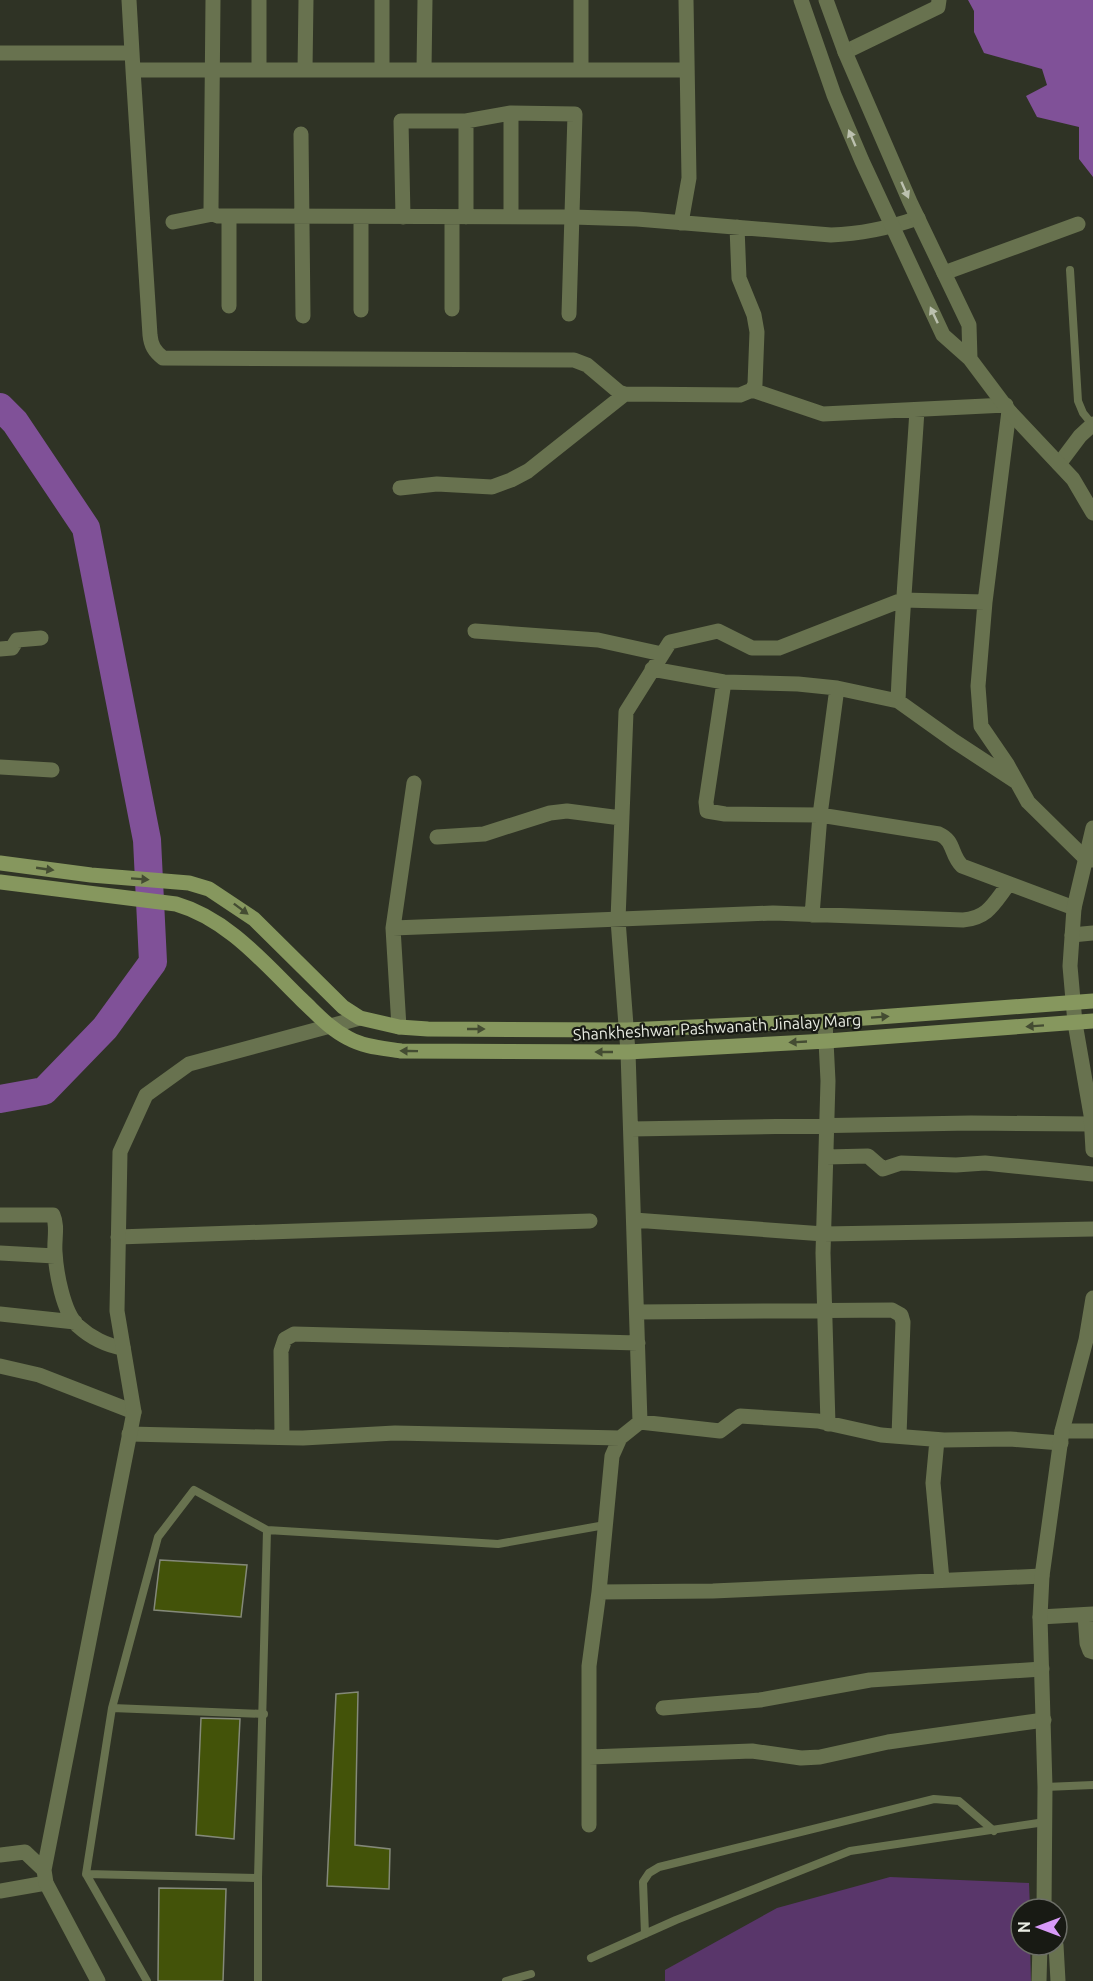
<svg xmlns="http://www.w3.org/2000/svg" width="1093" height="1981" viewBox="0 0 1093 1981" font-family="Ubuntu,sans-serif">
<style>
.green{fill:#59366a}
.water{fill:#805198}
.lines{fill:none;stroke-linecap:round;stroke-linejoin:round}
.river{stroke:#805198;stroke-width:28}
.building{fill:#435309;stroke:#848979;stroke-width:1.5}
.service{stroke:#68724f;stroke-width:8}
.minor{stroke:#68724f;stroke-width:15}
.tertiary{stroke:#68724f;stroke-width:15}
.secondary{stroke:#86975e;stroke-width:15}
.oneway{fill:#bcc1af}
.oneway2{fill:#444c32}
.labels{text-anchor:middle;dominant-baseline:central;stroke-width:4.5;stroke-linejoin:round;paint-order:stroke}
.street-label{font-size:16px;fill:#e9ece3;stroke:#181a14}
</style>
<rect width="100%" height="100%" fill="#2f3325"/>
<!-- green -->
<path class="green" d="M 890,1877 L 1029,1883 L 1030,1909 L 1021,1909 L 1021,1945 L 1030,1945 L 1031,1981 L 665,1981 L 665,1970 L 777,1908 Z"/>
<!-- water -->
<path class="water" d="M 968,0 L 1093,0 L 1093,177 L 1079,159 L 1079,127 L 1037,117 L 1026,96 L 1047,85 L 1042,69 L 984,53 L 974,32 L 974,11 Z"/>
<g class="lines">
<!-- river -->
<path class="river" d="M 0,407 L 15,422 L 86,528 L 147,840 L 153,962 L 105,1028 L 44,1091 L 0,1099"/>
</g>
<!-- building -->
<path class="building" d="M 160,1560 L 247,1565 L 241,1617 L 154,1610 Z
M 358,1692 L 355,1845 L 390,1849 L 389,1889 L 327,1886 L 336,1694 Z
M 201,1718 L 240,1719 L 234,1839 L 196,1835 Z
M 159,1888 L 226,1889 L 223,1981 L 158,1981 Z"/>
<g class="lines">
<!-- service -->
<path class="service" d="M 1070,270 L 1078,401 L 1083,413 L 1092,424
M 112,1708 L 264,1714
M 1045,1787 L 1093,1785
M 86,1874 L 258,1878
M 645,1934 L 643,1882 L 649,1873 L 659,1867 L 934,1799 L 959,1801 L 994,1831
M 591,1958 L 676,1920 L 850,1851 L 1045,1822
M 147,1981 L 86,1874 L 112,1708 L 158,1537 L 194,1490 L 267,1530
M 258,1981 L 258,1878 L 267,1530 L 498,1544 L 605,1525
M 506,1981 L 531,1974"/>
<!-- minor -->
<path class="minor" d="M 129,0 L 133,70 L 687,70
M 213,0 L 211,209 L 213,214 L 218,216 L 572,217 L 637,219 L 831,235 C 862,234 889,228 918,218
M 259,0 L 259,70
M 382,0 L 382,70
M 581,0 L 581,70
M 845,52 L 938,7 L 939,0
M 0,53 L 132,53
M 133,70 L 150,335 C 151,345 154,351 163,358 L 574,360 L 587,365 L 619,392 L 625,394 L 740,395 L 752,390 L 755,384 L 757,332 L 754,315 L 739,278 L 737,227
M 305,70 L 306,0
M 424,70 L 425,0
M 511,113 L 511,217
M 466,121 L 466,217
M 301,134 L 303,316
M 229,217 L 229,306
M 361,217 L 361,310
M 403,217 L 401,121 L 466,121 L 511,113 L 575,114 L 569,314
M 452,217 L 452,309
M 173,222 L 213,214
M 681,223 L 689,178 L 686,0
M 944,273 L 1078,224
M 752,390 L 823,414 L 1006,405
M 1009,411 L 985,602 L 978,686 L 981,726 L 1007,764 L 1028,802 L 1086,859 L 1093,860
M 1059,464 L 1080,436 L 1093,424
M 400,488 L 437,484 L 492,487 L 511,480 L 528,471 L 625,394
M 475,631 L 598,640 L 662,654
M 0,649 L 12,648 L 17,640 L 41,638
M 652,669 L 724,682 L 798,684 L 837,688 L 898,701 L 954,741 L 1015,781
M 724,682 L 706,802 L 707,811 L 725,814 L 820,815 L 939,834 C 955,841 950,854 962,866 L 1074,908
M 898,701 C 902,603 911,507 917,410
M 0,767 L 52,770
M 437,837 L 484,834 L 550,813 L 567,811 L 621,818
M 812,915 L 820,815 L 837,688
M 393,928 L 773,913 L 963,920 C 988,918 994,903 1008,885
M 1072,935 L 1093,933
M 825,1021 L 828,1081 L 823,1253 L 828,1424
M 399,1027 L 393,928 L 414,783
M 631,1129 L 971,1123 L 1091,1124
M 826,1157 L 868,1156 L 883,1169 L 901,1163 L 956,1165 L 985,1163 L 1093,1174
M 0,1215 L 53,1215 C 58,1226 54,1239 55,1252 C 56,1271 63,1313 78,1326 C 90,1337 107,1346 123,1348
M 634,1220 L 824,1234 L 1093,1229
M 118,1237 L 590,1221
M 0,1253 L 55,1256
M 637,1312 L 892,1310 L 901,1315 L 903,1322 L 899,1436
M 0,1314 L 75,1322
M 0,1366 L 39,1375 L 134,1412
M 640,1422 L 628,1052 L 618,920 L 626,712 L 670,642 L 718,631 L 752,648 L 779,648 L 902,600 L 985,602
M 1062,1431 L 1093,1431
M 129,1434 L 303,1438 L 395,1433 L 620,1438
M 282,1438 L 281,1351 L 285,1339 L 294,1334 L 638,1343
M 937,1440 L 933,1483 L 942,1580
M 1042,1576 L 713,1591 L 599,1592 L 612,1456 L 620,1438 L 640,1422 L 720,1431 L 740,1416 L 818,1421 L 881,1435 L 944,1440 L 1010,1439 L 1061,1443
M 1085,1615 L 1087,1643 L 1090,1651 L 1093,1652
M 1040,1617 L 1093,1614
M 663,1708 L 760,1700 L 870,1680 L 1042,1669
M 589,1757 L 752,1751 L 801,1758 L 820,1757 L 888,1742 L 1044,1720
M 589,1825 L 589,1666 L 599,1592
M 0,1891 L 46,1883"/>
<!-- tertiary -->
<path class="tertiary" d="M 801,0 L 834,95 L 862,161 L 943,335 L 970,359 L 1009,411 L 1073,479 L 1093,513
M 826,0 L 845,52 L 910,202 L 969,325 L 970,359
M 1093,828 L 1074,908 L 1070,966 L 1075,1023 L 1091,1115 L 1093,1150
M 0,1855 L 25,1852 L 44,1870
M 1044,1909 L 1045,1787 L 1040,1617 L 1042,1576 L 1062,1431 L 1086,1340 L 1093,1298
M 1056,1945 L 1058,1981
M 98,1981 L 46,1883 L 44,1870 L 134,1412 L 117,1311 L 120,1152 L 146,1095 L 189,1064 L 360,1018
M 1039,1981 L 1040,1945"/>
<!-- secondary -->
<path class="secondary" d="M 0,863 L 91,875 L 189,883 L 209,889 L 254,919 L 343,1007 L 360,1018 L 399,1027 L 428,1029 L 627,1030 L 825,1021 L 1093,1001
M 0,882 L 176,904 C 228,919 265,964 302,1000 C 317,1014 330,1029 348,1038 C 364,1047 383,1048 401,1051 L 628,1052 L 827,1041 L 1093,1021"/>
</g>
<!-- one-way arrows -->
<defs><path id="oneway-solid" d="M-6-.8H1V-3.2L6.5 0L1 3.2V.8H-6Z" transform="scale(1.5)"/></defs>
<g class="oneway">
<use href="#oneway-solid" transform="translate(852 138) rotate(-113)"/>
<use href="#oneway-solid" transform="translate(905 190) rotate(66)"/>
<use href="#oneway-solid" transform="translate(934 315) rotate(-115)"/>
</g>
<g class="oneway2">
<use href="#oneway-solid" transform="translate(45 869) rotate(8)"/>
<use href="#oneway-solid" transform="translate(140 879) rotate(4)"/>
<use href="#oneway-solid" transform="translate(241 909) rotate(37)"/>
<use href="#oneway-solid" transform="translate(880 1017) rotate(-4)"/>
<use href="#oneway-solid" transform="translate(1035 1026) rotate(176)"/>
<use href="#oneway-solid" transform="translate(476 1029)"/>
<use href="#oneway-solid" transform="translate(798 1042) rotate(177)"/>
<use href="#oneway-solid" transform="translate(409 1051) rotate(-179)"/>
<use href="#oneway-solid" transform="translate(604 1052) rotate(-180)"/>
</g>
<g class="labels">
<!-- street labels -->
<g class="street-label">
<text transform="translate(717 1027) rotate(-3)">Shankheshwar Pashwanath Jinalay Marg</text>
</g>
</g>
<!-- north arrow -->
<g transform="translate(1039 1927) rotate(270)"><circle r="28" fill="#181a14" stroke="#6c6e67" stroke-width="1.5"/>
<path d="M0-4.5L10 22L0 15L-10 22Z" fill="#d89af8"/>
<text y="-9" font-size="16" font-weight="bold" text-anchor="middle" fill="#e9ece3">N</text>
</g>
</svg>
